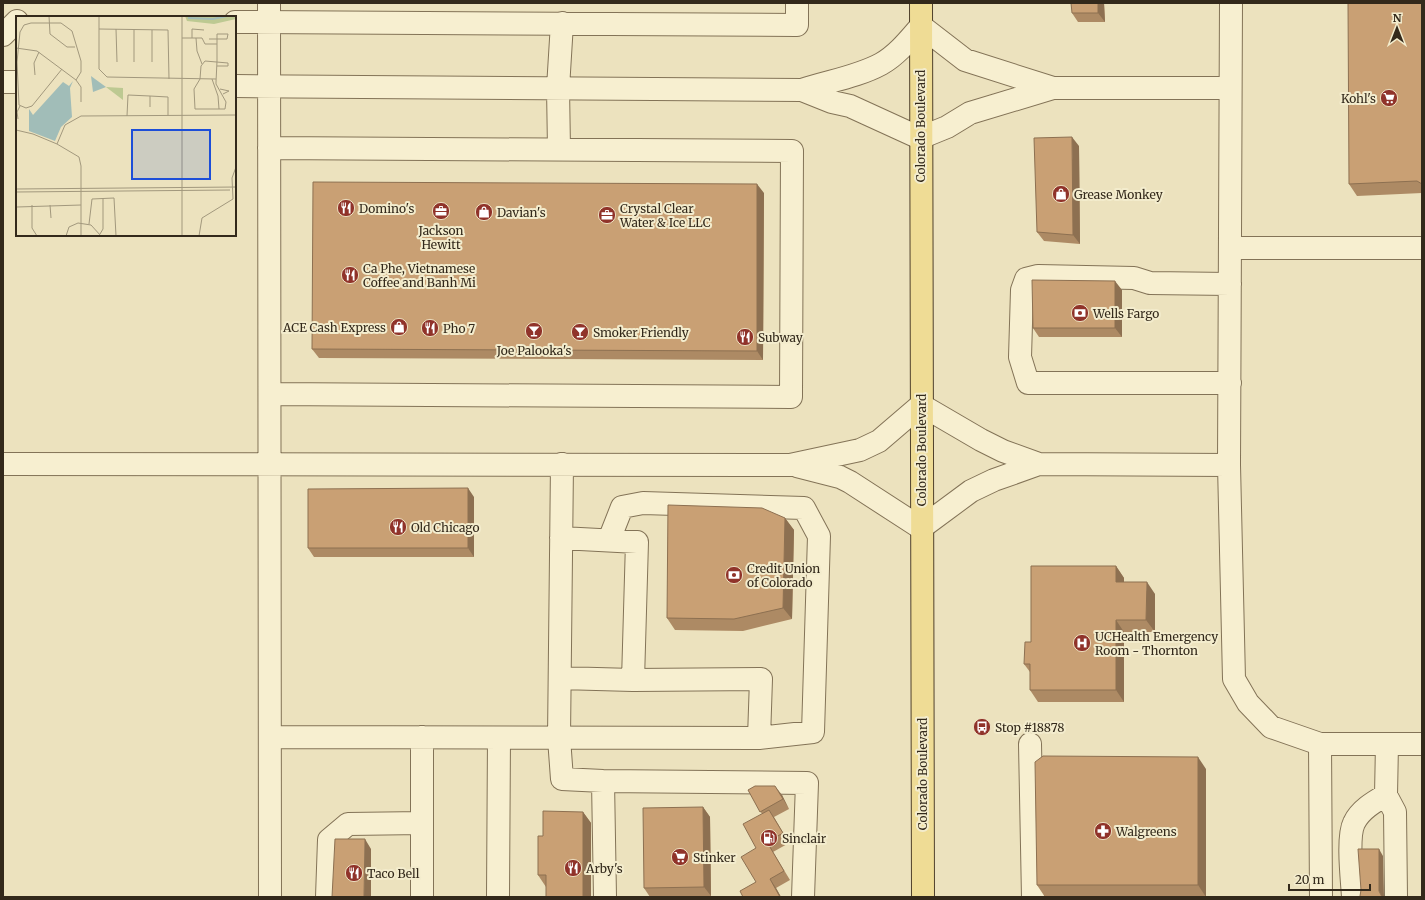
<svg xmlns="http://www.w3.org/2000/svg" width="1425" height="900" viewBox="0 0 1425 900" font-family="Merriweather,serif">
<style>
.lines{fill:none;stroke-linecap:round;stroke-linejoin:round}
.minor-casing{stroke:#837357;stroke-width:24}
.major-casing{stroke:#50412c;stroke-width:24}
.minor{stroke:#f7efd0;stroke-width:22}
.major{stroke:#efdc95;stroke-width:22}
.wall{fill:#ad8a64}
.shaded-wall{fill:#8d7051}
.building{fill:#c9a074;stroke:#8d7051}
.labels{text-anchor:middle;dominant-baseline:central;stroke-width:4;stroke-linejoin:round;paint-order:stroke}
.poi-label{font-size:12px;fill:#33291b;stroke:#f3eccd;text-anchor:start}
.street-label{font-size:12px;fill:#33291b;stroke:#f3eccd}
.inset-river{fill:none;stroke:#a1bdb8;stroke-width:2}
.inset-road{fill:none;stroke:#a2987d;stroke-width:1}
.view{fill:#1d4ed8;fill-opacity:0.15;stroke:#1d4ed8;stroke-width:2}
.inset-edge{fill:none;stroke:#33291b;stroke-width:2}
</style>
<rect width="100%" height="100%" fill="#ece2be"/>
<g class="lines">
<defs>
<path id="minor" d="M 269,3 L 270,897
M 1231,3 L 1229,465 L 1234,679 L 1248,703 L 1271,727 L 1320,744 L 1422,744
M 235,22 L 797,25 L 797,3
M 3,35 L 17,21
M 3,82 L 17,82
M 235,86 L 802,90 C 829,81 857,77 881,64 C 897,55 909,40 921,26 L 965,60 L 1053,88
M 802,90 L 832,102 L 850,106 L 920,138 L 947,127 L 970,113 L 1053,88 L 1230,88
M 269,148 L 792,151 L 791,397 L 270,394
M 559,149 L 558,88 L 562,23
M 1231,248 L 1422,248
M 1230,383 L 1028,383 L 1020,357 L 1022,290 L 1026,279 L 1038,276 L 1134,278 L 1150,283 L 1230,284
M 3,464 L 790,465 L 860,450 L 879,441 L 921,405 L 981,440 L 1003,451 L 1039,464 L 1229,465
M 562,464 L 559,738 L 562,779 L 603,781 L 807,783 L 803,897
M 797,466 L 840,477 L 850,482 L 921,528 L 971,491 L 994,480 L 1039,464
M 561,538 L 637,542 L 633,680 L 761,679 L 759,738
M 560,678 L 633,680
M 270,737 L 759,738 L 813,732 L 819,536 L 804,508 L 643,503 L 622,507 L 609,540
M 1030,744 L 1033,897
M 1320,744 L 1321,897
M 603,781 L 605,897
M 1386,795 L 1395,812 L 1396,897
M 327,897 L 329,840 L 348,824 L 422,823
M 422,897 L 422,737
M 498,897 L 499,738
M 1353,897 C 1352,880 1347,837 1354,823 C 1360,810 1374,802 1386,795 L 1387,744"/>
<path id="major" d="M 921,3 L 923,897"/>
</defs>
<!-- minor casing -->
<use href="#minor" class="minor-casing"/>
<!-- major casing -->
<use href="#major" class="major-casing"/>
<!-- minor -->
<use href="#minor" class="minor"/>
<!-- major -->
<use href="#major" class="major"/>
</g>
<!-- wall -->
<path class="wall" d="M 1104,3 L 1105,22 L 1078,22 L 1072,13 Z
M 1422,3 L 1422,193 L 1357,196 L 1349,184 Z
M 1079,146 L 1080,244 L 1044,241 L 1037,232 Z
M 764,193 L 763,360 L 319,358 L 312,349 Z
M 1122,290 L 1122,337 L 1039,337 L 1033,328 Z
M 474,497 L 474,557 L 314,557 L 308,548 Z
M 785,518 L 794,530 L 792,619 L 743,631 L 675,630 L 667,618 Z
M 1116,566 L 1124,578 L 1124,582 L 1155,594 L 1155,632 L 1124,632 L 1124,702 L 1038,702 L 1030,690 L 1030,672 L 1024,664 Z
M 1206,769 L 1206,897 L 1045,897 L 1037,885 Z
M 748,790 L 782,795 L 789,809 L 774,817 L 789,843 L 773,852 L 790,880 L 776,888 L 781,897 L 743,897 L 756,882 L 756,848 L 762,814 Z
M 703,807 L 710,817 L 711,896 L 650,897 L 644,888 Z
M 583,812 L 591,823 L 546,887 L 538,875 L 543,836 Z"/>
<!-- shaded-wall -->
<path class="shaded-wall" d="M 1098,3 L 1104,3 L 1105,22 L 1098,13 Z
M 1072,137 L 1079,146 L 1080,244 L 1073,235 Z
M 757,184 L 764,193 L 763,360 L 757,351 Z
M 1115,281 L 1122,290 L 1122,337 L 1115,328 Z
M 468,488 L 474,497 L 474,557 L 468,548 Z
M 785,518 L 794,530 L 792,619 L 783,608 Z
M 1116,566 L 1124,578 L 1124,594 L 1116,582 Z
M 1147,582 L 1155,594 L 1155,632 L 1146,620 Z
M 1116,620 L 1124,632 L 1124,702 L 1116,690 Z
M 1198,757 L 1206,769 L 1206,897 L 1198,885 Z
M 775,786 L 782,795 L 789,809 L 783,799 Z
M 703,807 L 710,817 L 711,896 L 704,887 Z
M 583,812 L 591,823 L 591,897 L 583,897 Z
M 365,839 L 371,849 L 371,897 L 364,897 Z
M 1379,849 L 1383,856 L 1384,897 L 1382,897 L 1379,891 Z
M 770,879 L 776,888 L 781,897 L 780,897 Z"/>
<!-- building -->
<path class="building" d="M 1071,3 L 1098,3 L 1098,13 L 1072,13 Z
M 1348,3 L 1422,3 L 1422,184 L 1417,181 L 1349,184 Z
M 1072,137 L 1073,235 L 1037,232 L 1034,138 Z
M 313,182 L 757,184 L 757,351 L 312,349 Z
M 1032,280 L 1115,281 L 1115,328 L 1033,328 Z
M 468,488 L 468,548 L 308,548 L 308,489 Z
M 668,505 L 762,508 L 785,518 L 783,608 L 734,619 L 667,618 Z
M 1031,566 L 1116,566 L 1116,582 L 1147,582 L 1146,620 L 1116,620 L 1116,690 L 1030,690 L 1030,664 L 1024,664 L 1025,642 L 1031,642 Z
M 1043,756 L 1198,757 L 1198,885 L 1037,885 L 1035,762 Z
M 755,786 L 775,786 L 783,799 L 760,812 L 748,790 Z
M 703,807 L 704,887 L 644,888 L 643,808 Z
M 769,810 L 783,833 L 767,842 L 784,871 L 770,879 L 780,897 L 743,897 L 740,891 L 756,882 L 741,857 L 756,848 L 743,824 Z
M 543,811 L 583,812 L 583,897 L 546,897 L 546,875 L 538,875 L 538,836 L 543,836 Z
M 335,839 L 365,839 L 364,897 L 332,897 Z
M 1358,849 L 1379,849 L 1379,891 L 1382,897 L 1359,897 L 1360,896 L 1361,890 Z"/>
<!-- icons -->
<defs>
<symbol id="supermarket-disc" viewBox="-11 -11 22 22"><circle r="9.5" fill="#90332a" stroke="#f3eccd"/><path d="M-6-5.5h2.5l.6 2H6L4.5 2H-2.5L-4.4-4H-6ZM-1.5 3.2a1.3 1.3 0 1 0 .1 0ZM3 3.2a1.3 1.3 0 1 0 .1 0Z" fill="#fff"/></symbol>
<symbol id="shop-disc" viewBox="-11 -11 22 22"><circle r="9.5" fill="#90332a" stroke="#f3eccd"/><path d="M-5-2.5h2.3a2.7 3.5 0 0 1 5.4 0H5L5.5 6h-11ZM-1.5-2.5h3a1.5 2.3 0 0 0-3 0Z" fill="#fff"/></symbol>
<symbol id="restaurant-disc" viewBox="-11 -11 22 22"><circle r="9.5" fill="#90332a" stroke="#f3eccd"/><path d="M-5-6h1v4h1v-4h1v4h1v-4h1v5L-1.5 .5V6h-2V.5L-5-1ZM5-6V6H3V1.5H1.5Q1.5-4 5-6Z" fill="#fff"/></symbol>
<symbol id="office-disc" viewBox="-11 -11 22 22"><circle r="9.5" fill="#90332a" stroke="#f3eccd"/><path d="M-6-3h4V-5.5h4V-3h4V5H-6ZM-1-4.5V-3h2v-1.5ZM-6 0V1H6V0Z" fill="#fff"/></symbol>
<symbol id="bank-disc" viewBox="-11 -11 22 22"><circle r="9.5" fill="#90332a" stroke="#f3eccd"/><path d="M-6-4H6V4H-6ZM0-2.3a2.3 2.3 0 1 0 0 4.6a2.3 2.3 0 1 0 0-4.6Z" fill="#fff"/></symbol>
<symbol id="bar-disc" viewBox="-11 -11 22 22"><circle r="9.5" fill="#90332a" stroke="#f3eccd"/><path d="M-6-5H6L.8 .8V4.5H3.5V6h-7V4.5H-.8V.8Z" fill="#fff"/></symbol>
<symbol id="hospital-disc" viewBox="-11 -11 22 22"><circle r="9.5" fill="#90332a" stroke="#f3eccd"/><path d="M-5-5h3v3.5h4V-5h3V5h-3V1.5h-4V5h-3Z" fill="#fff"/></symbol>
<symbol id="bus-disc" viewBox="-11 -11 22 22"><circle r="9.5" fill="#90332a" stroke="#f3eccd"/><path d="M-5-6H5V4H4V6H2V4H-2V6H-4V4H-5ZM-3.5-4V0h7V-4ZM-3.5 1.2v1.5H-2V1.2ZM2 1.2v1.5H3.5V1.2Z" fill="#fff"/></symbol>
<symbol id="pharmacy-disc" viewBox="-11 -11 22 22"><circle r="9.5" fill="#90332a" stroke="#f3eccd"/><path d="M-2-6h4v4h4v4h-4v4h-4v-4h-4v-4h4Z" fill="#fff"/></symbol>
<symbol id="fuel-disc" viewBox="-11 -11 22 22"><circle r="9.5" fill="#90332a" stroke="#f3eccd"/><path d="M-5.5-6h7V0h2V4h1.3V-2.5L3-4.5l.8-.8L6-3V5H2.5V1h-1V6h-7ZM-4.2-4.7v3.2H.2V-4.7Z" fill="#fff"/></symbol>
</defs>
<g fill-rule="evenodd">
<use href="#supermarket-disc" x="1379" y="88" width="20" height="20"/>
<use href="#shop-disc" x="1051" y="184" width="20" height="20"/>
<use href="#restaurant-disc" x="336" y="198" width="20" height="20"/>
<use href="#office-disc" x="431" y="201" width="20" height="20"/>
<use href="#shop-disc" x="474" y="202" width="20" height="20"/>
<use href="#office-disc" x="597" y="205" width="20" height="20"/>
<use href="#restaurant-disc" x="340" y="265" width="20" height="20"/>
<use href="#bank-disc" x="1070" y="303" width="20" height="20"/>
<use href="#shop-disc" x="389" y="317" width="20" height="20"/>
<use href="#restaurant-disc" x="420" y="318" width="20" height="20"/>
<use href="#bar-disc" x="524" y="321" width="20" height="20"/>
<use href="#bar-disc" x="570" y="322" width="20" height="20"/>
<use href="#restaurant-disc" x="735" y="327" width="20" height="20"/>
<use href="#restaurant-disc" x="388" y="517" width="20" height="20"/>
<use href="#bank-disc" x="724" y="565" width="20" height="20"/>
<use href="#hospital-disc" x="1072" y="633" width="20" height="20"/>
<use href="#bus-disc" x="972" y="717" width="20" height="20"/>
<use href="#pharmacy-disc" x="1093" y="821" width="20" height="20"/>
<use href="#fuel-disc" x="759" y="828" width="20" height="20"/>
<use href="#supermarket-disc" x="670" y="847" width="20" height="20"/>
<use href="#restaurant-disc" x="563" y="858" width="20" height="20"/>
<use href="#restaurant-disc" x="344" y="863" width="20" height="20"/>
</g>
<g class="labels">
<!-- poi labels -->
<g class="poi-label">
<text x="1376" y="98" text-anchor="end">Kohl's</text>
<text x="1074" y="194">Grease Monkey</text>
<text x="359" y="208">Domino's</text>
<text x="620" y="208">Crystal Clear<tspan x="620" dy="14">Water &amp; Ice LLC</tspan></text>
<text x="497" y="212">Davian's</text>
<text x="441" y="230" text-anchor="middle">Jackson<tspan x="441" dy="14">Hewitt</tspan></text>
<text x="363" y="268">Ca Phe, Vietnamese<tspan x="363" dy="14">Coffee and Banh Mi</tspan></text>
<text x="1093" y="313">Wells Fargo</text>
<text x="386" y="327" text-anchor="end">ACE Cash Express</text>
<text x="443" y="328">Pho 7</text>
<text x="593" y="332">Smoker Friendly</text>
<text x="758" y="337">Subway</text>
<text x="534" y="350" text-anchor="middle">Joe Palooka's</text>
<text x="411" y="527">Old Chicago</text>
<text x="747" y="568">Credit Union<tspan x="747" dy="14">of Colorado</tspan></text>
<text x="1095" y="636">UCHealth Emergency<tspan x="1095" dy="14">Room - Thornton</tspan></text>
<text x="995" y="727">Stop #18878</text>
<text x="1116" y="831">Walgreens</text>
<text x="782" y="838">Sinclair</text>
<text x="693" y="857">Stinker</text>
<text x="586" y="868">Arby's</text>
<text x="367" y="873">Taco Bell</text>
</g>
<!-- street labels -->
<g class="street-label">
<text transform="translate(920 126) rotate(-90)">Colorado Boulevard</text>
<text transform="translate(921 450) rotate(-90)">Colorado Boulevard</text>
<text transform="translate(922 774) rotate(-90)">Colorado Boulevard</text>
</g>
</g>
<!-- overview -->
<g transform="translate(16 16)">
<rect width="220" height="220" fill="#ece2be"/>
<path d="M 169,0 L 220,0 L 220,3 L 198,8 L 171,5 ZM 90,71 L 107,72 L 107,84 Z" fill="#bdc992"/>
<path d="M 75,60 L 79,63 L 90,71 L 77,76 ZM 57,65 L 54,72 L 56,101 L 45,111 L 39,125 L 13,115 L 13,93 L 17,99 L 47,66 L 53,70 Z" fill="#a1bdb8"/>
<path class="inset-river" d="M 172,2 L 197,3 L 211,0"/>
<path class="inset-road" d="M 33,0 L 34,18 L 51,31 L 59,31M 83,0 L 83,53 L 91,61 L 200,63M 166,0 L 166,220M 83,13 L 152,14M 100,13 L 101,46M 152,14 L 153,63M 166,22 L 186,22 L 189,28 L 201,28M 176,22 L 176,13 L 188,14M 180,22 L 181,35 L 186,48M 193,23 L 211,23 L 212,18 L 201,18 L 201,45 L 200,66 L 200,68 L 210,86 L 209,93 L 203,93M 0,32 L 21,35 L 60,64 L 65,71 L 65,86M 118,46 L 118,13M 136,46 L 136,14M 46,53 L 16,90 L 10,92 L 3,89 L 1,46 L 4,16 L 8,9 L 15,7 L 45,7 L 56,15 L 65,45 L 65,56 L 60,64M 19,59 L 18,47 L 23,36M 196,63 L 202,80 L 203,93 L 179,93 L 178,73 L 184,63 L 185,50 L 189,45 L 212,47 L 212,50 L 201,50M 204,73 L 213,75 L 207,78M 134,80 L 152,81 L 152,100M 111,100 L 112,79 L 134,80 L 134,91M 2,103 L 1,96 L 4,90M 0,114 L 17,118 L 41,128 L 63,141 L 65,150 L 65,220M 41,128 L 49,109 L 65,100 L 220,99M 0,173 L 220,171M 0,176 L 214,174M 217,183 L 216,162 L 220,151M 16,189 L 16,212 L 21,220M 34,189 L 35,202M 1,191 L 65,189M 73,208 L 76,183 L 98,182 L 100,220M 84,218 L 87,213 L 87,182M 50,220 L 53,211 L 62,207 L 75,209 L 85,220M 183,220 L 186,202 L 217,183"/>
<path class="view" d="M 116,114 L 194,114 L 194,163 L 116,163 Z"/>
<rect width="220" height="220" class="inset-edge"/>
</g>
<!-- border -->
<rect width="1425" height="900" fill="none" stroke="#33291b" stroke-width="8"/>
<!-- north arrow -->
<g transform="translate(1397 28)" stroke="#f3eccd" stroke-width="3" paint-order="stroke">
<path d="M0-3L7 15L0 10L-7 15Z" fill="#33291b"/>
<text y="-6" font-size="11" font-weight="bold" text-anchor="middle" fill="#33291b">N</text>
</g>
<!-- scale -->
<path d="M1289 884v6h81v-6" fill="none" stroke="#33291b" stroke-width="2"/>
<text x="1295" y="884" font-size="12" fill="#33291b" stroke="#f3eccd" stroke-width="3" paint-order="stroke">20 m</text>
</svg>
